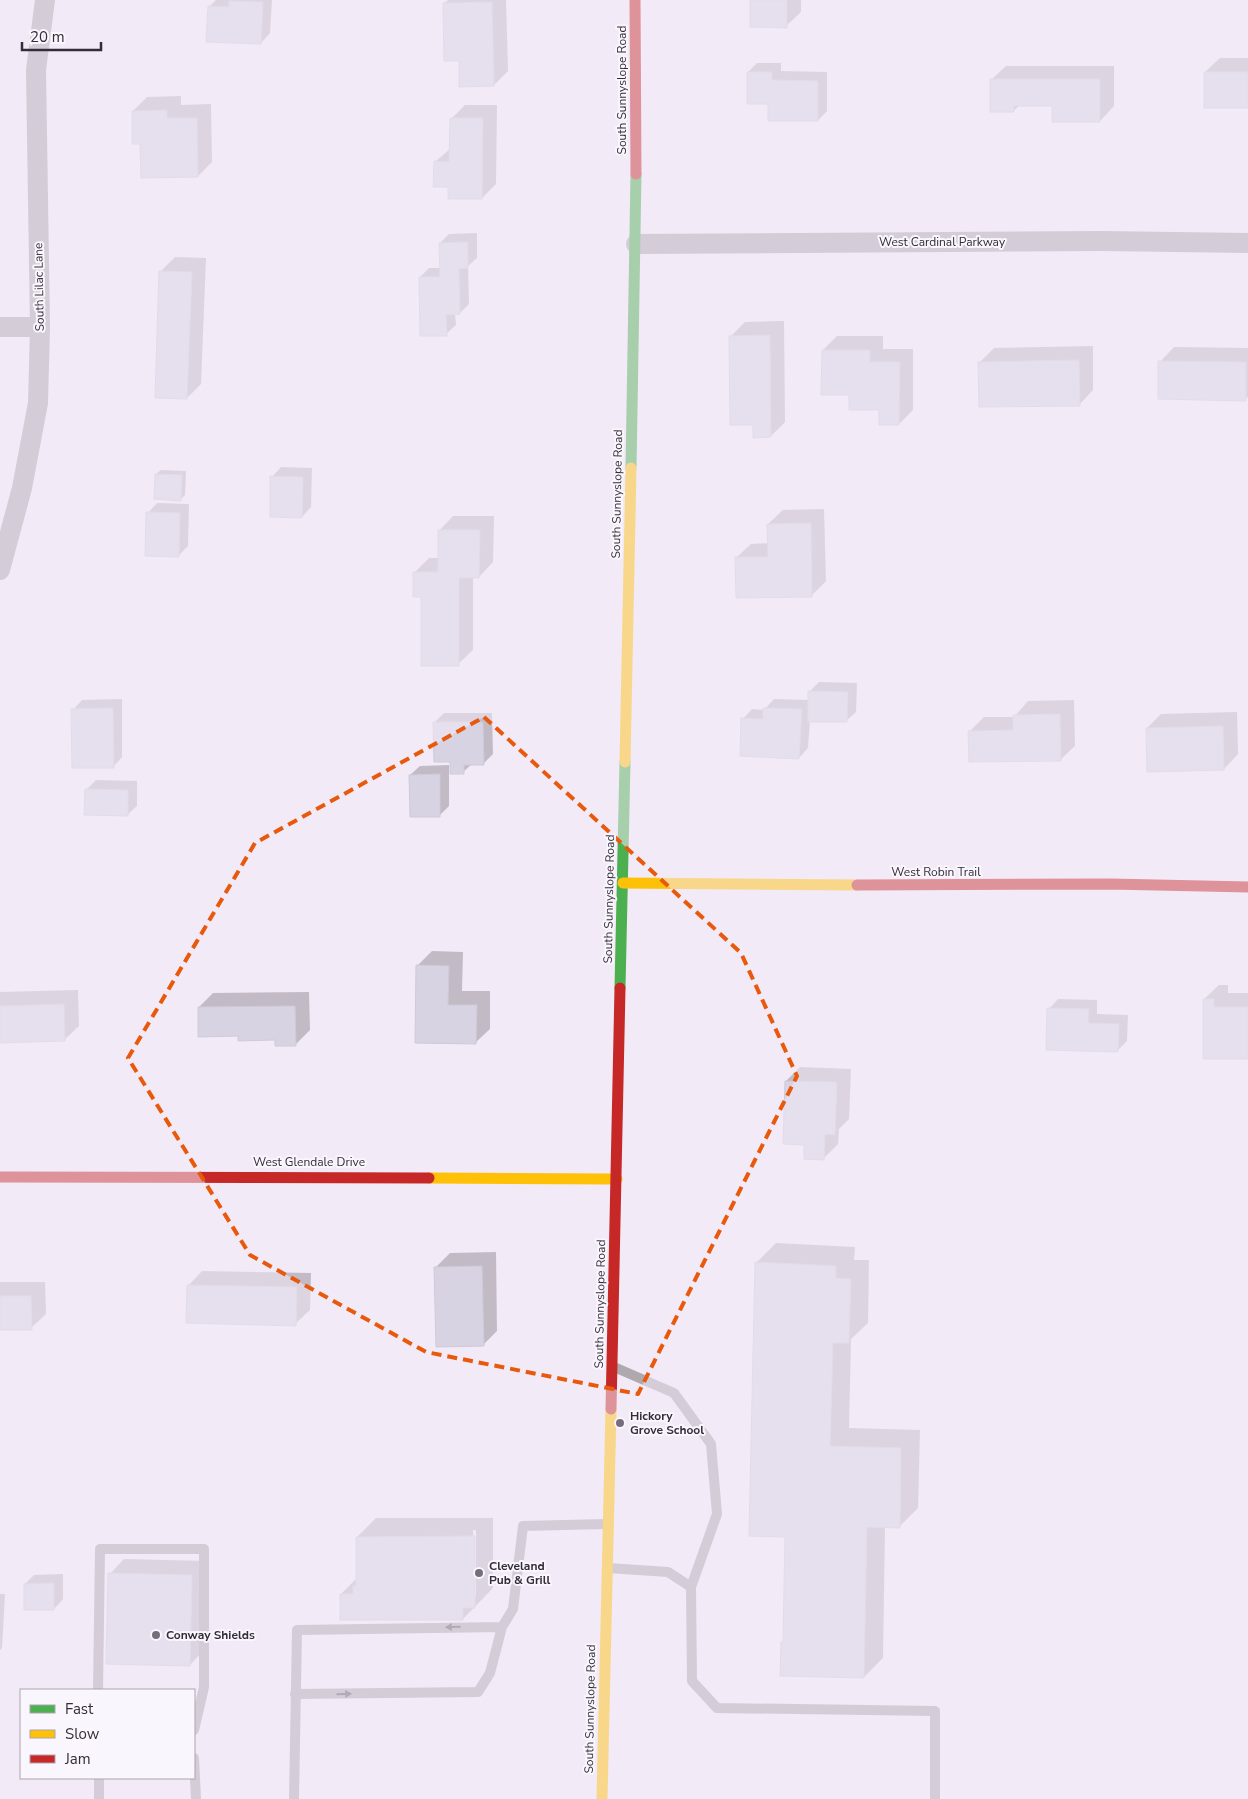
<svg xmlns="http://www.w3.org/2000/svg" width="1248" height="1799" viewBox="0 0 1248 1799" font-family="'Nunito Sans',sans-serif">
<style>
.shadow{fill:#0003;fill-rule:evenodd}
.building{fill:#d8d3e3;stroke:#cecad7}
.lines{fill:none;stroke-linecap:round;stroke-linejoin:round}
.lane{stroke:#afa9ae;stroke-width:10}
.street{stroke:#afa9ae;stroke-width:20}
.fast{stroke:#4caf50;stroke-width:11}
.slow{stroke:#ffc107;stroke-width:11}
.jam{stroke:#c62828;stroke-width:11}
.oneway{fill:#655e67}
.marked{fill:none;stroke:#e8590c;stroke-width:4;stroke-dasharray:10 6;stroke-linejoin:round}
.poi-dot{fill:#776e7b;stroke:#faf6fd;stroke-width:2}
.labels{text-anchor:middle;dominant-baseline:central;stroke-width:4;stroke-linejoin:round;paint-order:stroke}
.street-label{font-size:12px;fill:#342c38;stroke:#faf6fd}
.poi-label{font-size:12px;font-weight:bold;fill:#342c38;stroke:#faf6fd;text-anchor:start}
</style>
<rect width="100%" height="100%" fill="#f3eaf7"/>
<!-- shadow -->
<path class="shadow" d="M 216,0 L 272,0 L 270,33 L 261,43 L 209,7 Z
M 448,0 L 506,0 L 508,71 L 494,85 L 460,59 L 444,4 Z
M 752,0 L 801,0 L 801,12 L 786,26 Z
M 1220,58 L 1248,58 L 1248,108 L 1205,107 L 1205,72 Z
M 757,63 L 781,63 L 781,71 L 827,72 L 827,111 L 818,120 L 769,103 L 748,72 Z
M 1006,66 L 1114,66 L 1114,106 L 1100,121 L 1053,105 L 1020,105 L 1013,111 L 991,80 Z
M 181,96 L 181,105 L 211,104 L 212,162 L 198,176 L 133,111 L 147,97 Z
M 465,105 L 497,105 L 496,184 L 482,198 L 449,186 L 435,162 L 451,148 L 451,119 Z
M 477,233 L 477,258 L 468,266 L 469,304 L 460,313 L 455,313 L 456,325 L 446,334 L 420,277 L 429,268 L 441,268 L 440,243 L 449,234 Z
M 175,257 L 206,258 L 201,384 L 187,398 L 161,271 Z
M 784,321 L 785,422 L 771,436 L 731,336 L 745,322 Z
M 837,336 L 883,336 L 883,349 L 913,349 L 913,410 L 899,424 L 881,409 L 850,394 L 823,350 Z
M 1093,346 L 1093,390 L 1079,405 L 980,362 L 994,348 Z
M 1174,347 L 1248,348 L 1248,397 L 1245,399 L 1160,362 Z
M 281,467 L 312,468 L 311,507 L 302,517 L 272,477 Z
M 161,470 L 186,471 L 185,495 L 181,499 L 156,474 Z
M 157,503 L 189,504 L 188,546 L 178,556 L 148,513 Z
M 824,509 L 826,581 L 811,596 L 736,558 L 751,544 L 769,543 L 768,524 L 783,510 Z
M 453,516 L 494,516 L 493,562 L 479,577 L 473,577 L 473,650 L 458,664 L 423,595 L 414,573 L 429,558 L 439,558 L 439,531 Z
M 819,682 L 857,683 L 856,712 L 846,721 L 810,720 L 808,748 L 799,758 L 743,719 L 752,709 L 764,710 L 774,699 L 809,700 L 809,692 Z
M 122,699 L 122,757 L 113,767 L 73,710 L 82,700 Z
M 1074,700 L 1075,746 L 1060,760 L 970,731 L 984,717 L 1014,717 L 1028,701 Z
M 1237,712 L 1238,754 L 1224,769 L 1147,728 L 1161,714 Z
M 444,713 L 492,713 L 493,754 L 483,764 L 472,764 L 463,772 L 451,760 L 434,723 Z
M 449,765 L 449,806 L 440,815 L 410,775 L 420,766 Z
M 96,780 L 137,781 L 137,806 L 127,815 L 86,790 Z
M 432,951 L 463,952 L 462,991 L 490,991 L 490,1029 L 475,1043 L 417,966 Z
M 1219,985 L 1228,985 L 1228,993 L 1248,993 L 1248,1058 L 1204,999 Z
M 78,990 L 79,1026 L 64,1040 L 0,1042 L 0,992 Z
M 309,992 L 310,1030 L 295,1045 L 276,1039 L 239,1035 L 199,1007 L 213,993 Z
M 1058,999 L 1097,1000 L 1097,1014 L 1128,1015 L 1127,1041 L 1118,1050 L 1049,1009 Z
M 800,1067 L 851,1069 L 849,1119 L 839,1129 L 838,1144 L 824,1158 L 805,1143 L 786,1081 Z
M 776,1243 L 855,1247 L 854,1260 L 869,1260 L 868,1323 L 851,1339 L 849,1428 L 920,1430 L 918,1508 L 899,1527 L 885,1526 L 883,1658 L 864,1677 L 782,1642 L 784,1640 L 787,1536 L 757,1262 Z
M 496,1252 L 497,1331 L 483,1345 L 436,1267 L 450,1253 Z
M 202,1271 L 311,1273 L 310,1310 L 295,1324 L 188,1286 Z
M 0,1282 L 45,1282 L 46,1314 L 31,1328 L 0,1329 Z
M 376,1518 L 493,1518 L 493,1588 L 463,1619 L 341,1594 L 357,1578 L 357,1537 ZM 473,1530 L 476,1530 L 476,1596 L 474,1599 Z
M 124,1559 L 206,1561 L 204,1650 L 190,1665 L 110,1574 Z
M 63,1574 L 63,1599 L 54,1609 L 25,1584 L 34,1575 Z
M 0,1594 L 5,1594 L 2,1648 L 0,1650 Z"/>
<!-- building -->
<path class="building" d="M 750,0 L 787,0 L 787,28 L 750,27 Z
M 229,1 L 263,2 L 261,44 L 206,42 L 208,6 L 229,7 Z
M 492,2 L 494,86 L 459,87 L 459,61 L 444,61 L 443,3 Z
M 747,72 L 772,72 L 772,80 L 818,81 L 818,121 L 768,121 L 768,104 L 747,104 Z
M 1204,72 L 1248,72 L 1248,108 L 1204,108 Z
M 990,79 L 1100,79 L 1100,122 L 1052,122 L 1052,106 L 1014,106 L 1014,112 L 990,112 Z
M 167,110 L 167,118 L 197,118 L 198,177 L 141,178 L 140,144 L 132,144 L 132,111 Z
M 450,118 L 483,118 L 482,199 L 448,199 L 448,187 L 433,187 L 434,161 L 449,162 Z
M 468,242 L 468,268 L 459,269 L 460,314 L 446,315 L 447,336 L 420,336 L 419,277 L 440,277 L 439,243 Z
M 159,271 L 192,272 L 187,399 L 155,398 Z
M 770,335 L 771,437 L 753,438 L 753,425 L 730,425 L 729,336 Z
M 822,350 L 870,350 L 870,362 L 900,362 L 899,425 L 879,425 L 879,410 L 849,410 L 849,395 L 821,395 Z
M 1079,360 L 1080,406 L 979,407 L 978,362 Z
M 1158,361 L 1246,362 L 1246,401 L 1158,399 Z
M 155,474 L 182,475 L 181,501 L 154,499 Z
M 270,476 L 303,477 L 302,518 L 270,517 Z
M 146,512 L 180,513 L 179,557 L 145,556 Z
M 811,523 L 812,597 L 736,598 L 735,557 L 768,557 L 767,524 Z
M 438,530 L 480,530 L 479,578 L 459,578 L 459,666 L 421,666 L 421,597 L 413,597 L 413,572 L 438,572 Z
M 808,691 L 848,692 L 847,722 L 808,722 Z
M 113,708 L 114,768 L 72,768 L 71,709 Z
M 763,708 L 802,709 L 799,759 L 740,756 L 741,718 L 763,719 Z
M 1060,714 L 1061,761 L 969,762 L 968,731 L 1013,730 L 1013,715 Z
M 433,722 L 483,722 L 484,765 L 464,765 L 464,774 L 450,774 L 450,762 L 434,762 Z
M 1223,726 L 1224,770 L 1147,772 L 1146,728 Z
M 440,774 L 440,817 L 410,817 L 409,775 Z
M 85,789 L 128,790 L 128,816 L 84,815 Z
M 416,965 L 449,966 L 448,1005 L 477,1005 L 476,1044 L 415,1043 Z
M 1203,999 L 1214,999 L 1214,1007 L 1248,1007 L 1248,1059 L 1203,1059 Z
M 64,1004 L 65,1041 L 0,1043 L 0,1006 Z
M 295,1006 L 296,1046 L 275,1046 L 275,1040 L 238,1041 L 238,1036 L 198,1037 L 198,1007 Z
M 1047,1008 L 1089,1009 L 1088,1023 L 1119,1024 L 1118,1052 L 1046,1050 Z
M 785,1081 L 837,1082 L 835,1135 L 825,1134 L 824,1160 L 804,1159 L 804,1145 L 783,1144 Z
M 755,1262 L 836,1266 L 836,1278 L 851,1279 L 849,1343 L 833,1343 L 830,1446 L 901,1448 L 900,1528 L 867,1527 L 864,1678 L 780,1676 L 781,1642 L 783,1642 L 785,1537 L 749,1536 Z
M 482,1266 L 484,1346 L 436,1347 L 434,1267 Z
M 187,1285 L 297,1287 L 296,1326 L 186,1323 Z
M 0,1296 L 31,1296 L 32,1330 L 0,1330 Z
M 475,1536 L 475,1608 L 463,1608 L 463,1620 L 340,1620 L 340,1594 L 353,1594 L 353,1586 L 356,1586 L 356,1537 Z
M 108,1573 L 192,1575 L 190,1666 L 106,1664 Z
M 54,1583 L 54,1610 L 24,1610 L 24,1584 Z"/>
<g class="lines">
<!-- lane -->
<path class="lane" d="M 614,1367 L 674,1393 L 711,1444 L 717,1514 L 691,1587
M 608,1568 L 668,1572 L 691,1587 L 692,1681 L 717,1708 L 935,1711 L 935,1799
M 98,1690 L 100,1549 L 204,1549 L 204,1687 L 194,1730
M 295,1694 L 478,1692 L 490,1673 L 502,1627 L 513,1609 L 523,1526 L 606,1524
M 194,1758 L 196,1799
M 99,1778 L 99,1799
M 294,1799 L 297,1630 L 502,1627"/>
<!-- street -->
<path class="street" d="M 636,244 L 1102,241 L 1248,243
M 0,327 L 40,327
M 0,570 L 22,488 L 38,403 L 40,327 L 36,70 L 45,0"/>
<!-- fast -->
<path class="fast" d="M 631,468 L 636,174
M 620,988 L 625,762"/>
<!-- slow -->
<path class="slow" d="M 625,762 L 631,468
M 623,883 L 857,885
M 429,1178 L 617,1179
M 602,1799 L 611,1409"/>
<!-- jam -->
<path class="jam" d="M 635,0 L 636,174
M 857,885 L 1111,884 L 1248,887
M 0,1177 L 429,1178
M 611,1409 L 620,988"/>
</g>
<!-- one-way arrows -->
<defs><path id="oneway-solid" d="M-6-.8H1V-3.2L6.5 0L1 3.2V.8H-6Z" transform="scale(1.25)"/></defs>
<g class="oneway">
<use href="#oneway-solid" transform="translate(453 1627) rotate(179)"/>
<use href="#oneway-solid" transform="translate(344 1694) rotate(-1)"/>
</g>
<!-- marked area -->
<path d="M0 0H1248V1799H0ZM 484,717 L 741,953 L 797,1076 L 638,1394 L 426,1352 L 250,1255 L 128,1058 L 255,843 Z" fill="#f3eaf7" fill-opacity=".55" fill-rule="evenodd"/>
<path class="marked" d="M 484,717 L 741,953 L 797,1076 L 638,1394 L 426,1352 L 250,1255 L 128,1058 L 255,843 Z"/>
<!-- markers -->
<g class="poi-dot">
<circle cx="620" cy="1423" r="5"/>
<circle cx="479" cy="1573" r="5"/>
<circle cx="156" cy="1635" r="5"/>
</g>
<g class="labels">
<!-- street labels -->
<g class="street-label">
<text transform="translate(622 90) rotate(-90)">South Sunnyslope Road</text>
<text x="942" y="242">West Cardinal Parkway</text>
<text transform="translate(39 287) rotate(-91)">South Lilac Lane</text>
<text transform="translate(617 494) rotate(-89)">South Sunnyslope Road</text>
<text x="936" y="872">West Robin Trail</text>
<text transform="translate(609 899) rotate(-89)">South Sunnyslope Road</text>
<text x="309" y="1162">West Glendale Drive</text>
<text transform="translate(600 1304) rotate(-89)">South Sunnyslope Road</text>
<text transform="translate(590 1709) rotate(-89)">South Sunnyslope Road</text>
</g>
<!-- poi labels -->
<g class="poi-label">
<text x="630" y="1416">Hickory<tspan x="630" dy="14">Grove School</tspan></text>
<text x="489" y="1566">Cleveland<tspan x="489" dy="14">Pub &amp; Grill</tspan></text>
<text x="166" y="1635">Conway Shields</text>
</g>
</g>
<!-- legend -->
<rect x="20" y="1689" width="175" height="90" fill="#faf6fd" stroke="#aba5ae"/>
<rect x="30" y="1705" width="25" height="8" fill="#4caf50" stroke="#aba5ae"/>
<text x="65" y="1714" font-size="15" fill="#342c38">Fast</text>
<rect x="30" y="1730" width="25" height="8" fill="#ffc107" stroke="#aba5ae"/>
<text x="65" y="1739" font-size="15" fill="#342c38">Slow</text>
<rect x="30" y="1755" width="25" height="8" fill="#c62828" stroke="#aba5ae"/>
<text x="65" y="1764" font-size="15" fill="#342c38">Jam</text>
<!-- scale -->
<path d="M22 42v8h79v-8" fill="none" stroke="#342c38" stroke-width="2.5"/>
<text x="30" y="42" font-size="15" fill="#342c38" stroke="#faf6fd" stroke-width="4" paint-order="stroke">20 m</text>
</svg>
